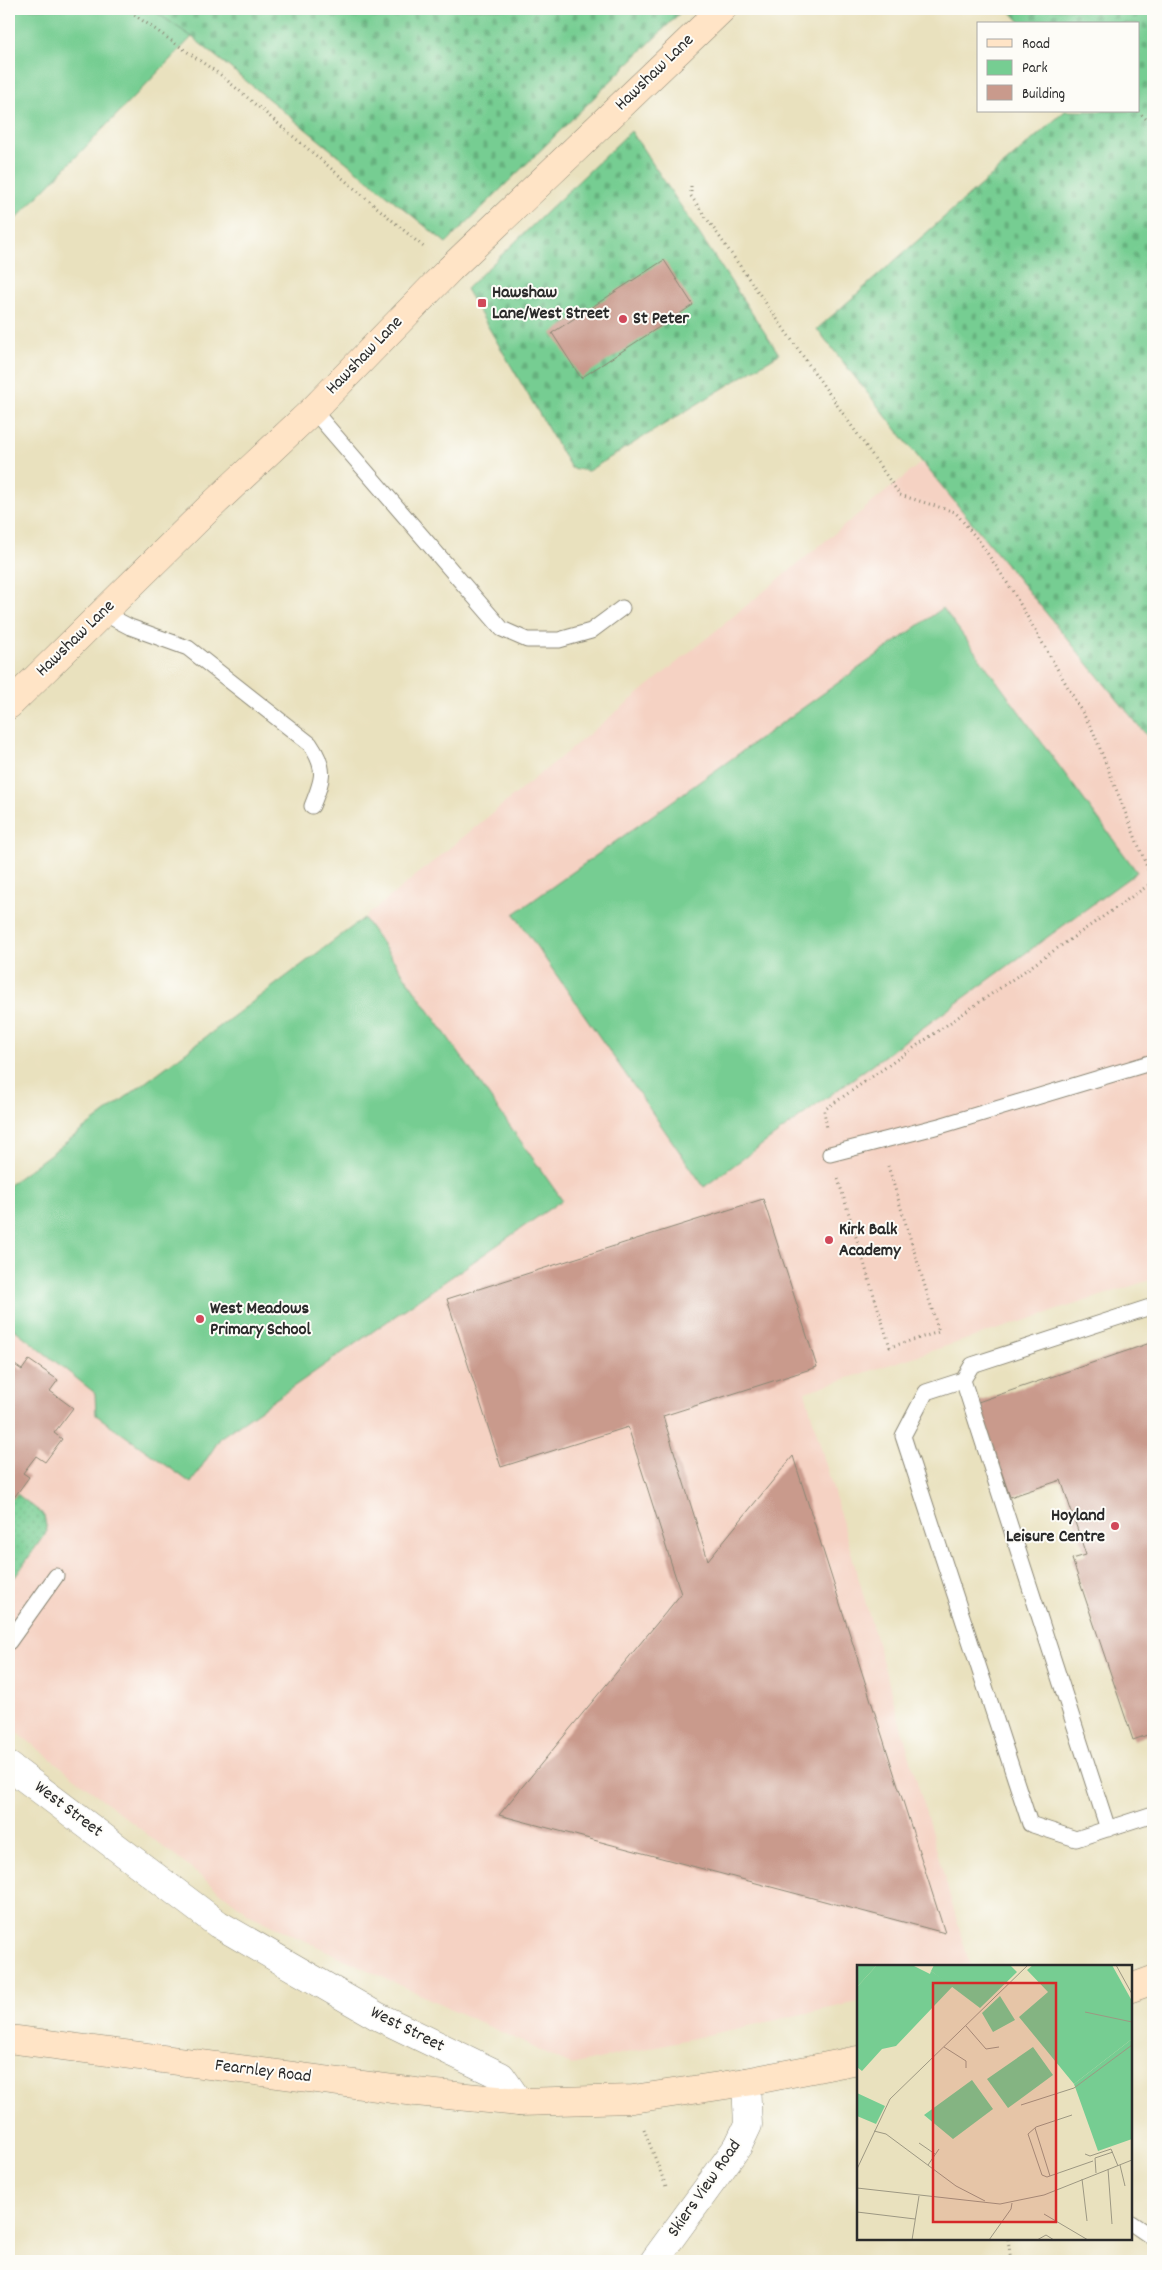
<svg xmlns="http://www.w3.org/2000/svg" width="1162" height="2270" viewBox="0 0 1162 2270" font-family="Dekko,sans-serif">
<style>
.built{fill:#f5d2c3}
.grass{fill:url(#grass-dots);stroke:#507c5e}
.cemetery{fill:url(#cemetery-stones);stroke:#507c5e}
.park{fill:#76cd92;stroke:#507c5e}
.building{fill:#c99a8c}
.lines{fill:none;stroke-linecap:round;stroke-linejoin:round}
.lane-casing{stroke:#8a8674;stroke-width:17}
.street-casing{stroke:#8a8674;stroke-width:29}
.secondary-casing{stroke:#8a8674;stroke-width:29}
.path{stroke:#8a8674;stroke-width:3;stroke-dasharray:1 4;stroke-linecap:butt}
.lane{stroke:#fff;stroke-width:15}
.street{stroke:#fff;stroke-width:28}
.secondary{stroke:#ffe4c6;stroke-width:28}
.poi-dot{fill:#d1495b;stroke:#fdfcf7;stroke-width:2}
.labels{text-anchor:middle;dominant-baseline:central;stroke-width:4;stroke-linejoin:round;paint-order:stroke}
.street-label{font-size:18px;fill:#2b2b2b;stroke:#fdfcf7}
.poi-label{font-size:18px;font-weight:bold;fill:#2b2b2b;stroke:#fdfcf7;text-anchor:start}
.inset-road{fill:none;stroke:#9d9883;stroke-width:1}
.view{fill:#d62828;fill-opacity:0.15;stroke:#d62828;stroke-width:2.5}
.inset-edge{fill:none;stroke:#2b2b2b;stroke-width:2.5}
</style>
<defs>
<pattern id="grass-dots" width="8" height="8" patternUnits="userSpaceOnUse" patternTransform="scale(1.25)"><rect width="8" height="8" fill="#76cd92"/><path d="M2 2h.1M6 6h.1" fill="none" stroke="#66b07e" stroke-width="1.8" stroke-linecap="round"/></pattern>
<pattern id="cemetery-stones" width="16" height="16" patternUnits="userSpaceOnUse" patternTransform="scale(1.25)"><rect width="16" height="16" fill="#76cd92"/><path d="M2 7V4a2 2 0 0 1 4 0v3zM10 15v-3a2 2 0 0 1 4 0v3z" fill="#66b07e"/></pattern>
</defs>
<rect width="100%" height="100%" fill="#fdfcf7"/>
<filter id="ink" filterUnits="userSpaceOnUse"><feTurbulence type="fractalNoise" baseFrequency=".02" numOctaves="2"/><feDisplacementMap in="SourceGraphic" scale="10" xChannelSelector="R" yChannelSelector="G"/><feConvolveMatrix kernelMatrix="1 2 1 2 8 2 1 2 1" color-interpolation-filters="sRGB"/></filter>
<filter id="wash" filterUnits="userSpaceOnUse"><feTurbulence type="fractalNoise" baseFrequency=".0096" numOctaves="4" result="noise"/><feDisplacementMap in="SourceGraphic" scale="20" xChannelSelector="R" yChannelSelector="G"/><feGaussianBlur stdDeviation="1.12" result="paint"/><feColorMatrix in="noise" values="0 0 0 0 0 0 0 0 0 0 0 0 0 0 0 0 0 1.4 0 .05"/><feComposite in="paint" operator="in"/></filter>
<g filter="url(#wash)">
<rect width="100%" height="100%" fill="#e9e1be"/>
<!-- built -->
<path class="built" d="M 922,462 L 1153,743 L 1153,1279 L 805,1392 L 970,1966 L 858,1966 L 858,2002 L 571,2065 L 250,1915 L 9,1726 L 9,1185 L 364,918 Z"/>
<!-- grass -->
<path class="grass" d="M 17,1494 L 44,1515 L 47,1531 L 15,1577 L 9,1582 L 9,1496 L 13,1498 Z"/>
<!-- cemetery -->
<path class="cemetery" d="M 151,9 L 684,9 L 446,243 L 192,37 Z
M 1008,9 L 1153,9 L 1153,743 L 922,462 L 817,329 L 1065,111 L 1138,111 L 1138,24 L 1022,24 Z
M 631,131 L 779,354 L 588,471 L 571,468 L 466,289 Z"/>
<!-- park -->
<path class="park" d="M 9,9 L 151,9 L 192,37 L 9,226 Z
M 943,608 L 1137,872 L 704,1187 L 514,914 Z
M 364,918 L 562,1200 L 221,1437 L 191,1483 L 96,1415 L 95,1393 L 9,1325 L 9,1185 Z"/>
<g id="blocks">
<!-- building -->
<path class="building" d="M 664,260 L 693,305 L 581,378 L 552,333 Z
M 763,1199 L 817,1367 L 663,1416 L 708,1560 L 793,1456 L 945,1933 L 499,1815 L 681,1594 L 628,1427 L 501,1467 L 447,1299 Z
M 1153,1342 L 1153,1733 L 1133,1740 L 1072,1559 L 1086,1555 L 1061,1480 L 1010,1497 L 978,1402 Z
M 29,1360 L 58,1380 L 50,1391 L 73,1408 L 54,1433 L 62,1439 L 45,1462 L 36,1456 L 23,1473 L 29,1477 L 13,1499 L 9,1496 L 9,1361 L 22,1370 Z"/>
</g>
</g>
<g filter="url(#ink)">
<use href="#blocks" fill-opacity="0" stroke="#8a8674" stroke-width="1"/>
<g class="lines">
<defs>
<path id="lane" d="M 313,410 L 502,629 L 527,640 L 559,640 L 591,631 L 622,608
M 103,613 L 130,627 L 188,648 L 310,744 C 327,769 323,779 312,806
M 830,1154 L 943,1125 L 1153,1062
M 1153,1306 L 972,1365 L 963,1380 L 926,1392 L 903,1436 L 1030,1824 L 1076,1839 L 1153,1814
M 963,1380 L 1108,1829
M 9,1642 L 56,1576
M 1131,2223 L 1153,2238"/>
<path id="street" d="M 9,1766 L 218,1924 L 377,2016 L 501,2076 L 519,2102
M 654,2261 L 738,2146 L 748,2125 L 746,2082"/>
<path id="secondary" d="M 9,705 L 209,508 L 313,410 L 450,269 L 722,9
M 1131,1988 L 1153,1980
M 9,2039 L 416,2092 L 519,2102 L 633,2099 L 746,2082 L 858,2060"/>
</defs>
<!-- lane casing -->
<use href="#lane" class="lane-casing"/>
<!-- street casing -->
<use href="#street" class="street-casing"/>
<!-- secondary casing -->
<use href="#secondary" class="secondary-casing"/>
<!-- path -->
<path class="path" d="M 126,9 L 222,76 L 426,249
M 1138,111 L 1153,126
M 691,186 L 691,196 L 900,495 L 955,512 L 979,541 L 1012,590 L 1093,731 L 1153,882 L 824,1110 L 827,1129
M 838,1179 L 890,1347 L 939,1332 L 888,1166
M 644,2129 L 667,2189
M 1008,2239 L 1011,2261"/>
<!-- lane -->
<use href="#lane" class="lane"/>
<!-- street -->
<use href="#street" class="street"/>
<!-- secondary -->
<use href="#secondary" class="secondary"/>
</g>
</g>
<!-- markers -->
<g class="poi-dot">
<rect x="477" y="298" width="10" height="10" rx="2.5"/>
<circle cx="623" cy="319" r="5"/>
<circle cx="829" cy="1240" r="5"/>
<circle cx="200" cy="1319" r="5"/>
<circle cx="1115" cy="1526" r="5"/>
</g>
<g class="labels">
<!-- street labels -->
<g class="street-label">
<text transform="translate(655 73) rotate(-44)">Hawshaw Lane</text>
<text transform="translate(365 356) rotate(-46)">Hawshaw Lane</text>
<text transform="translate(76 639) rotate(-44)">Hawshaw Lane</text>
<text transform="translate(68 1810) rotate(37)">West Street</text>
<text transform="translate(407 2030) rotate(27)">West Street</text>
<text transform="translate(263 2072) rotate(7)">Fearnley Road</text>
<text transform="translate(705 2189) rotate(-55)">Skiers View Road</text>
</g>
<!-- poi labels -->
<g class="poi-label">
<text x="492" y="293">Hawshaw<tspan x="492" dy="21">Lane/West Street</tspan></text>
<text x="633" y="319">St Peter</text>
<text x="839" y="1230">Kirk Balk<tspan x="839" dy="21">Academy</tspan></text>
<text x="210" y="1309">West Meadows<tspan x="210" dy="21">Primary School</tspan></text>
<text x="1105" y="1516" text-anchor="end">Hoyland<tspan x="1105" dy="21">Leisure Centre</tspan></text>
</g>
</g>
<!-- overview -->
<g transform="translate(857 1965)">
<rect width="275" height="275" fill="#e9e1be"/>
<path d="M 0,0 L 20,0 L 0,22 ZM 0,128 L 28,141 L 19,159 L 0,151 Z" fill="#76cd92"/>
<path d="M 77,0 L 153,0 L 160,7 L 123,43 L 74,6 ZM 176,0 L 255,0 L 275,36 L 275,74 L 217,119 L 162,52 L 191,27 L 170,5 ZM 143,31 L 158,55 L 136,67 L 125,48 Z" fill="#76cd92"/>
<path d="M 20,0 L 55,0 L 73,9 L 74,6 L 96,21 L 39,81 L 25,84 L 5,106 L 0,102 L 0,22 ZM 275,74 L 275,174 L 241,186 L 217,119 ZM 176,82 L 196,110 L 151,143 L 130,114 ZM 115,115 L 136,144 L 96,174 L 67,150 Z" fill="#76cd92"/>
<path class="inset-road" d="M 259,0 L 275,29M 228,47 L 275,57M 109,61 L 129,84 L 142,82M 87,82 L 109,96 L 109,103M 164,140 L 217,123 L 275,80M 215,150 L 179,162 L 171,169 L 185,210 L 190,212 L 236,196M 178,163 L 193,211M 17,166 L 29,169 L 99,221 L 128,236M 62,178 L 78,189M 228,189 L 233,191 L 254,184 L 261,201M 71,200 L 82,184M 263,200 L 268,221M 0,204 L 33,134 L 171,0M 251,204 L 255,259M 239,208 L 238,193 L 256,187M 225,214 L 230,256M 0,223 L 143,239 L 187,230 L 275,195M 0,247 L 58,254M 187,249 L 231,275M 55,275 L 62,231M 132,275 L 154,244 L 155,238M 180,275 L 189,270 L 197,275"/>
<path class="view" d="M 76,18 L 199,18 L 199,257 L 76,257 Z"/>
<rect width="275" height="275" class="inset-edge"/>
</g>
<!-- margin -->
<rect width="1162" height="2270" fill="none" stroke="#fdfcf7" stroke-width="30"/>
<!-- legend -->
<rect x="977" y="22" width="162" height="90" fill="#fdfcf7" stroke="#a9a8a5"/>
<rect x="987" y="39" width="25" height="8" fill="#ffe4c6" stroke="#a9a8a5"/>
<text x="1022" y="48" font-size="15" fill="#2b2b2b">Road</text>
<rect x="987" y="60" width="25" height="15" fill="#76cd92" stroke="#a9a8a5"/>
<text x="1022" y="72" font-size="15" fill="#2b2b2b">Park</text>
<rect x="987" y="85" width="25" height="15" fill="#c99a8c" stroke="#a9a8a5"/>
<text x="1022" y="98" font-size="15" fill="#2b2b2b">Building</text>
</svg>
